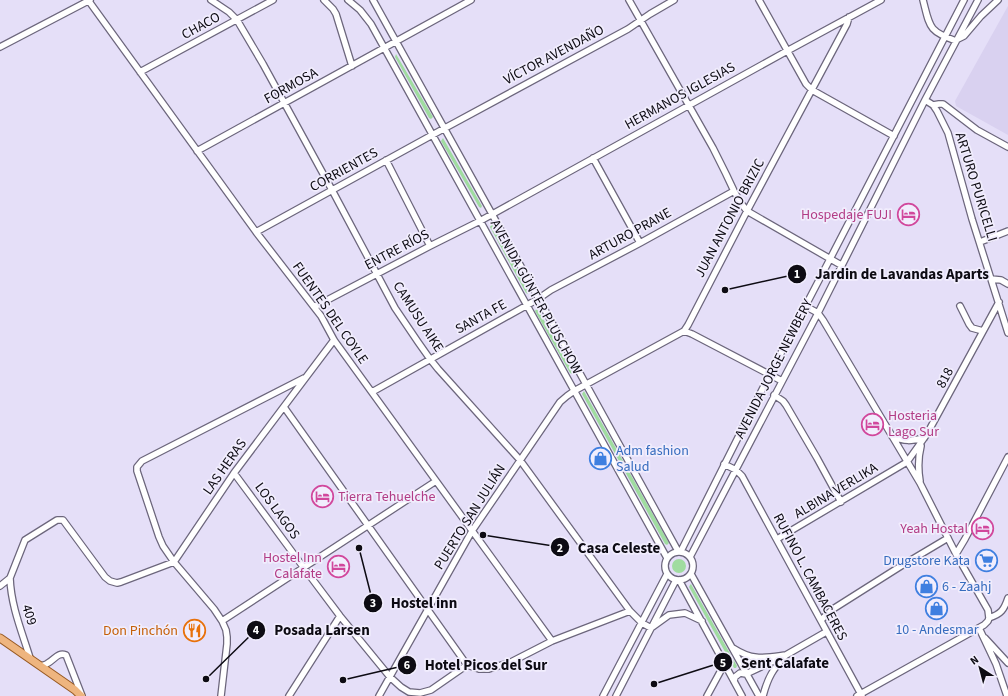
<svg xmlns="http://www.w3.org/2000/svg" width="1008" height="696" viewBox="0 0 1008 696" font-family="'Source Sans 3',sans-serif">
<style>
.built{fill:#d9d1f0}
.green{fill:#a0dca0}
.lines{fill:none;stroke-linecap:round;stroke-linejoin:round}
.minor-casing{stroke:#6c667c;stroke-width:8}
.major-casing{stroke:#975922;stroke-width:9}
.minor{stroke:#fff;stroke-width:5.5}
.major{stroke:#eeb57f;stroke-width:7}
.labels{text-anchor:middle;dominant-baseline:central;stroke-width:3.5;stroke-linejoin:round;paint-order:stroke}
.street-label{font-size:14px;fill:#0d0b13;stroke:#f1edfd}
.hotel-label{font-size:14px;fill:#b23c85;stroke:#f1edfd;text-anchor:end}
.shop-label{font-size:14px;fill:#366cbe;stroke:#f1edfd;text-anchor:start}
.food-label{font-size:14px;fill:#c56008;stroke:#f1edfd;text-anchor:end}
.leader{fill:none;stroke:#0d0b13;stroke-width:1.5}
.callout-dot{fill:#0d0b13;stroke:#f1edfd;stroke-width:1.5}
.mark-label{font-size:12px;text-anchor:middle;font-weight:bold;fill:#fff}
.callout-label{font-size:15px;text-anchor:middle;font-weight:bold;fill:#0d0b13;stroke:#f1edfd;stroke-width:3.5;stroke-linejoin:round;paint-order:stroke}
</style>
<rect width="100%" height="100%" fill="#e5dff8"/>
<!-- built -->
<path class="built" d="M 1008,6 L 1008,135 L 956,106 L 955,101 Z"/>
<!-- green -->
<path class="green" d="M 396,54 L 433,117 L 431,119 L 429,118 L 395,57 Z
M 443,138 L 482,206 L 481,208 L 479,207 L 441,141 Z
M 492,224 L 529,291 L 528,294 L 526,293 L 490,227 Z
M 537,308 L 573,372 L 572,374 L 570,373 L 535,311 Z
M 584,391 L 669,543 L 667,545 L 665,544 L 582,394 Z
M672 566a7 7 0 1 1 14 0a7 7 0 1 1-14 0Z
M 691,584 L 737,666 L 736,668 L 734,668 L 689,587 L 690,585 Z"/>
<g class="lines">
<defs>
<path id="minor" d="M 88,0 L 256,232 L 314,307 L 321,316 L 334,340 L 552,641
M 211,0 L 229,12 L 237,20 L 263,64 L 332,190 L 395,308 L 418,342 L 430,359 L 438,369 L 520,460 L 630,611 L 642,623 L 651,628 L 669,615 L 685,613 L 702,621
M 324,0 L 333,9 L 336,14 L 352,66
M 348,0 L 360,10 L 371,24 L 667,558
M 373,0 L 492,214 L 678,551
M 629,0 L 713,148 L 726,174 L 734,191 L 740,202 L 747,211 L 841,265
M 759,0 L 806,84 L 812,90 L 894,136
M 923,0 C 930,27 928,31 956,41
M 958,39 L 964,36 L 981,16 L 998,0
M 0,47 L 90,0
M 140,72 L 273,0
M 925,100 L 933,105 L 937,111 L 948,133 L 972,219 L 1008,333
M 933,105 L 939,104 L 943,104 L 977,130 L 1008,147
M 197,151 L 471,0
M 593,158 L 640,243
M 386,160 L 430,246
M 256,232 L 445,128 L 628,29 L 650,14 L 674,0
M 980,242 L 1008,231
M 991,279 L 1001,280 L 1008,284
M 805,306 L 818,313 L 823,320 L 920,483 L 956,554 L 988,610 L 989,618
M 960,306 L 969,324 L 972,328 L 983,331
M 314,307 L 430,246 L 480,221 L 787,51 L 881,0
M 684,331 L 692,334 L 782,381
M 372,392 L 538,299 L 551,290 L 640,243 L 734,191
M 774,395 L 783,401 L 786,405 L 817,458 L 841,502
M 284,407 L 467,665
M 892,436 C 905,442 911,441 924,438
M 724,464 L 736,470 L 742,476 L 862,696
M 234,473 L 304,568 L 340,616 L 390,677 L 401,687 L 409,692 L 420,693 L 431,690 L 467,665 L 479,669 L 489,669 L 511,662 L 552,641 L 630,611
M 920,481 C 918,469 918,458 921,446
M 777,539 L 907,462 L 927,434 L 999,302
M 681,551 L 770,374 L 830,259 L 964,0
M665 566a14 14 0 1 1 28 0a14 14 0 1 1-28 0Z
M 956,554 L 965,539 L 1008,457
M 690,557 L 818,313 L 925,100 L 978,0
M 691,574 L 759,696
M 10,578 C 11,606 22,632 30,658
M 679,580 L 742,696
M 0,586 L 10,578 L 25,540 L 57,520 L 63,520 L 105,577 L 110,581 L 117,583 L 121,582 L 174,562 L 234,473 L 334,340
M 989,618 C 1001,614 1004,610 1008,598
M 821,620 L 833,609 L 901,566 L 948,538
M 222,621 L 436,481
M 979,628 L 996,664 L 1007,696
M 985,638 L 1008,663
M 733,648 C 753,661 764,658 786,655 C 773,669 768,677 763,696
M 41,666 C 43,665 46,665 48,663 C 55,659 58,652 66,655 L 82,696
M 746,674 L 786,655 L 826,632
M 734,681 L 735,677 L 740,673 L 746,674
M 221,696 L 227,644 L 227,637 L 226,630 L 222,621 L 214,609 L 174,562 L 163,546 L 159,537 L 137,471 L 137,467 L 142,461 L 304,378
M 289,696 L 340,616
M 379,696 L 472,531 L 560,402 L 567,396 L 574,391 L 684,331 L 688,325 L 747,211 L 847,24 L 849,17
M 603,696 L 667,574
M 616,696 L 676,580
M 707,696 L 725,663
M 857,696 L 984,625 L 988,621 L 989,618"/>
<path id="major" d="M 0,638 L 75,690 L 81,696"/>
</defs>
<!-- minor casing -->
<use href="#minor" class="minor-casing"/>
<!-- major casing -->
<use href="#major" class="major-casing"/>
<!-- minor -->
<use href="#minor" class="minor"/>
<!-- major -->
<use href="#major" class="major"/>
</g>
<!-- icons -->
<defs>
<symbol id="hotel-ring" viewBox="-11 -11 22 22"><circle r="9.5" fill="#f1edfd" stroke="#d1479c" stroke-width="1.5"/><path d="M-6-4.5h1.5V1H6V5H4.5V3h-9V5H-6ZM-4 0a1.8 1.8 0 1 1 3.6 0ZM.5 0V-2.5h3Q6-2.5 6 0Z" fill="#d1479c"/></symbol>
<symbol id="shop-ring" viewBox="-11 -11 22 22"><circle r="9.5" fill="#f1edfd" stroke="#3f7fe0" stroke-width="1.5"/><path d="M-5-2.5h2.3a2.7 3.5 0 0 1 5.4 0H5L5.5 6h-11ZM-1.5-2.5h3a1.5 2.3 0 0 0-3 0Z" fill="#3f7fe0"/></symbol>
<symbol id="supermarket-ring" viewBox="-11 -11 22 22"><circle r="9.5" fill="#f1edfd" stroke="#3f7fe0" stroke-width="1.5"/><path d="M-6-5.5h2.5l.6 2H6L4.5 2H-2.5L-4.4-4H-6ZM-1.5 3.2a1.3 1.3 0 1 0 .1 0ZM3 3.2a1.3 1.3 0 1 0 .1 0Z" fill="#3f7fe0"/></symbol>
<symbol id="restaurant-ring" viewBox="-11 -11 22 22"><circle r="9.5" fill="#f1edfd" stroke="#e8710a" stroke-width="1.5"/><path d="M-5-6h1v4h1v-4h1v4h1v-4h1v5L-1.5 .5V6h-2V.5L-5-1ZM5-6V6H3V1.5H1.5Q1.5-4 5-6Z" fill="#e8710a"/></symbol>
</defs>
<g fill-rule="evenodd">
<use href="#hotel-ring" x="896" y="202" width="25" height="25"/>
<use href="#hotel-ring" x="860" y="412" width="25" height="25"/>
<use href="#shop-ring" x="588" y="446" width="25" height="25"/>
<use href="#hotel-ring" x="310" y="484" width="25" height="25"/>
<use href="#hotel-ring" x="970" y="516" width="25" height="25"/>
<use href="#supermarket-ring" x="974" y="548" width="25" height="25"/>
<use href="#hotel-ring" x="326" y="554" width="25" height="25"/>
<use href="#shop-ring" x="914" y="574" width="25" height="25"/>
<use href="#shop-ring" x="924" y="596" width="25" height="25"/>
<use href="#restaurant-ring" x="182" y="618" width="25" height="25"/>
</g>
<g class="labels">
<!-- street labels -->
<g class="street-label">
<text transform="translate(201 26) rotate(-29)">CHACO</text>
<text transform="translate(554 55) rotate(-28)">VÍCTOR AVENDAÑO</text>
<text transform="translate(291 86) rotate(-29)">FORMOSA</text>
<text transform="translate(680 96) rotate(-29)">HERMANOS IGLESIAS</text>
<text transform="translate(344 170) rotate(-29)">CORRIENTES</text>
<text transform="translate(976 187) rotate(73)">ARTURO PURICELLI</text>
<text transform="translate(730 218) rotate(-62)">JUAN ANTONIO BRIZIC</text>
<text transform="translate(630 234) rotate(-29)">ARTURO PRANE</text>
<text transform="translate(397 250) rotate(-28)">ENTRE RÍOS</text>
<text transform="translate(536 297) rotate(61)">AVENIDA GÜNTER PLUSCHOW</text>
<text transform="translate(330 313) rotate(55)">FUENTES DEL COYLE</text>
<text transform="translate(418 317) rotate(57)">CAMUSU AIKE</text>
<text transform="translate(481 317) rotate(-29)">SANTA FE</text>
<text transform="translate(774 369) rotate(-63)">AVENIDA JORGE NEWBERY</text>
<text transform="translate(945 378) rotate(-62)">818</text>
<text transform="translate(225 467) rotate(-55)">LAS HERAS</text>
<text transform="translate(836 491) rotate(-31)">ALBINA VERLIKA</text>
<text transform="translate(277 511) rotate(54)">LOS LAGOS</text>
<text transform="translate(470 517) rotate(-58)">PUERTO SAN JULIÁN</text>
<text transform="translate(810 577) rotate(62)">RUFINO L. CAMBACERES</text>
<text transform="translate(29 615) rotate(73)">409</text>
</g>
<!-- hotel labels -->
<g class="hotel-label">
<text x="892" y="215">Hospedaje FUJI</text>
<text x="888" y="416" text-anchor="start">Hosteria<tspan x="888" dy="16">Lago Sur</tspan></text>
<text x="338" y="497" text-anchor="start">Tierra Tehuelche</text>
<text x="968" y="529">Yeah Hostal</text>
<text x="322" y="558">Hostel Inn<tspan x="322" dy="16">Calafate</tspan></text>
</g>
<!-- shop labels -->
<g class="shop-label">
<text x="616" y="451">Adm fashion<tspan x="616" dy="16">Salud</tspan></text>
<text x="970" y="561" text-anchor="end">Drugstore Kata</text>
<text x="942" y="587">6 - Zaahj</text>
<text x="937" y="630" text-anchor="middle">10 - Andesmar</text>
</g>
<!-- food labels -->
<g class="food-label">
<text x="178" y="631">Don Pinchón</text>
</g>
</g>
<!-- callouts -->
<path class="leader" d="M725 290L797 274M483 535L560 547M359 548L373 603M206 679L256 630M654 684L723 662M343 680L407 665"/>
<g class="callout-dot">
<circle cx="725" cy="290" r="4"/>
<circle cx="483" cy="535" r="4"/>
<circle cx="359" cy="548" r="4"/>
<circle cx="206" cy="679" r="4"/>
<circle cx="654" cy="684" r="4"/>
<circle cx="343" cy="680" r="4"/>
<circle cx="797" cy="274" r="10"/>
<circle cx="560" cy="547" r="10"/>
<circle cx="373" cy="603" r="10"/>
<circle cx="256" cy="630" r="10"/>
<circle cx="723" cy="662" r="10"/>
<circle cx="407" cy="665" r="10"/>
</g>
<g class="mark-label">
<text x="797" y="278">1</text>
<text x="560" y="552">2</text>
<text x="373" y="607">3</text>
<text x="256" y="634">4</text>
<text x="723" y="667">5</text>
<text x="407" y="669">6</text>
</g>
<g class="callout-label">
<text x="902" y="279">Jardin de Lavandas Aparts</text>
<text x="619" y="553">Casa Celeste</text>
<text x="424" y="608">Hostel inn</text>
<text x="322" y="635">Posada Larsen</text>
<text x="785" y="668">Sent Calafate</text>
<text x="486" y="670">Hotel Picos del Sur</text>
</g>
<!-- north arrow -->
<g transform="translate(980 668) rotate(324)" stroke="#f1edfd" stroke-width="3" paint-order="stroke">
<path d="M0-3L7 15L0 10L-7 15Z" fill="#0d0b13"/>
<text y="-6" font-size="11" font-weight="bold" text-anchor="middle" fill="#0d0b13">N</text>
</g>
</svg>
